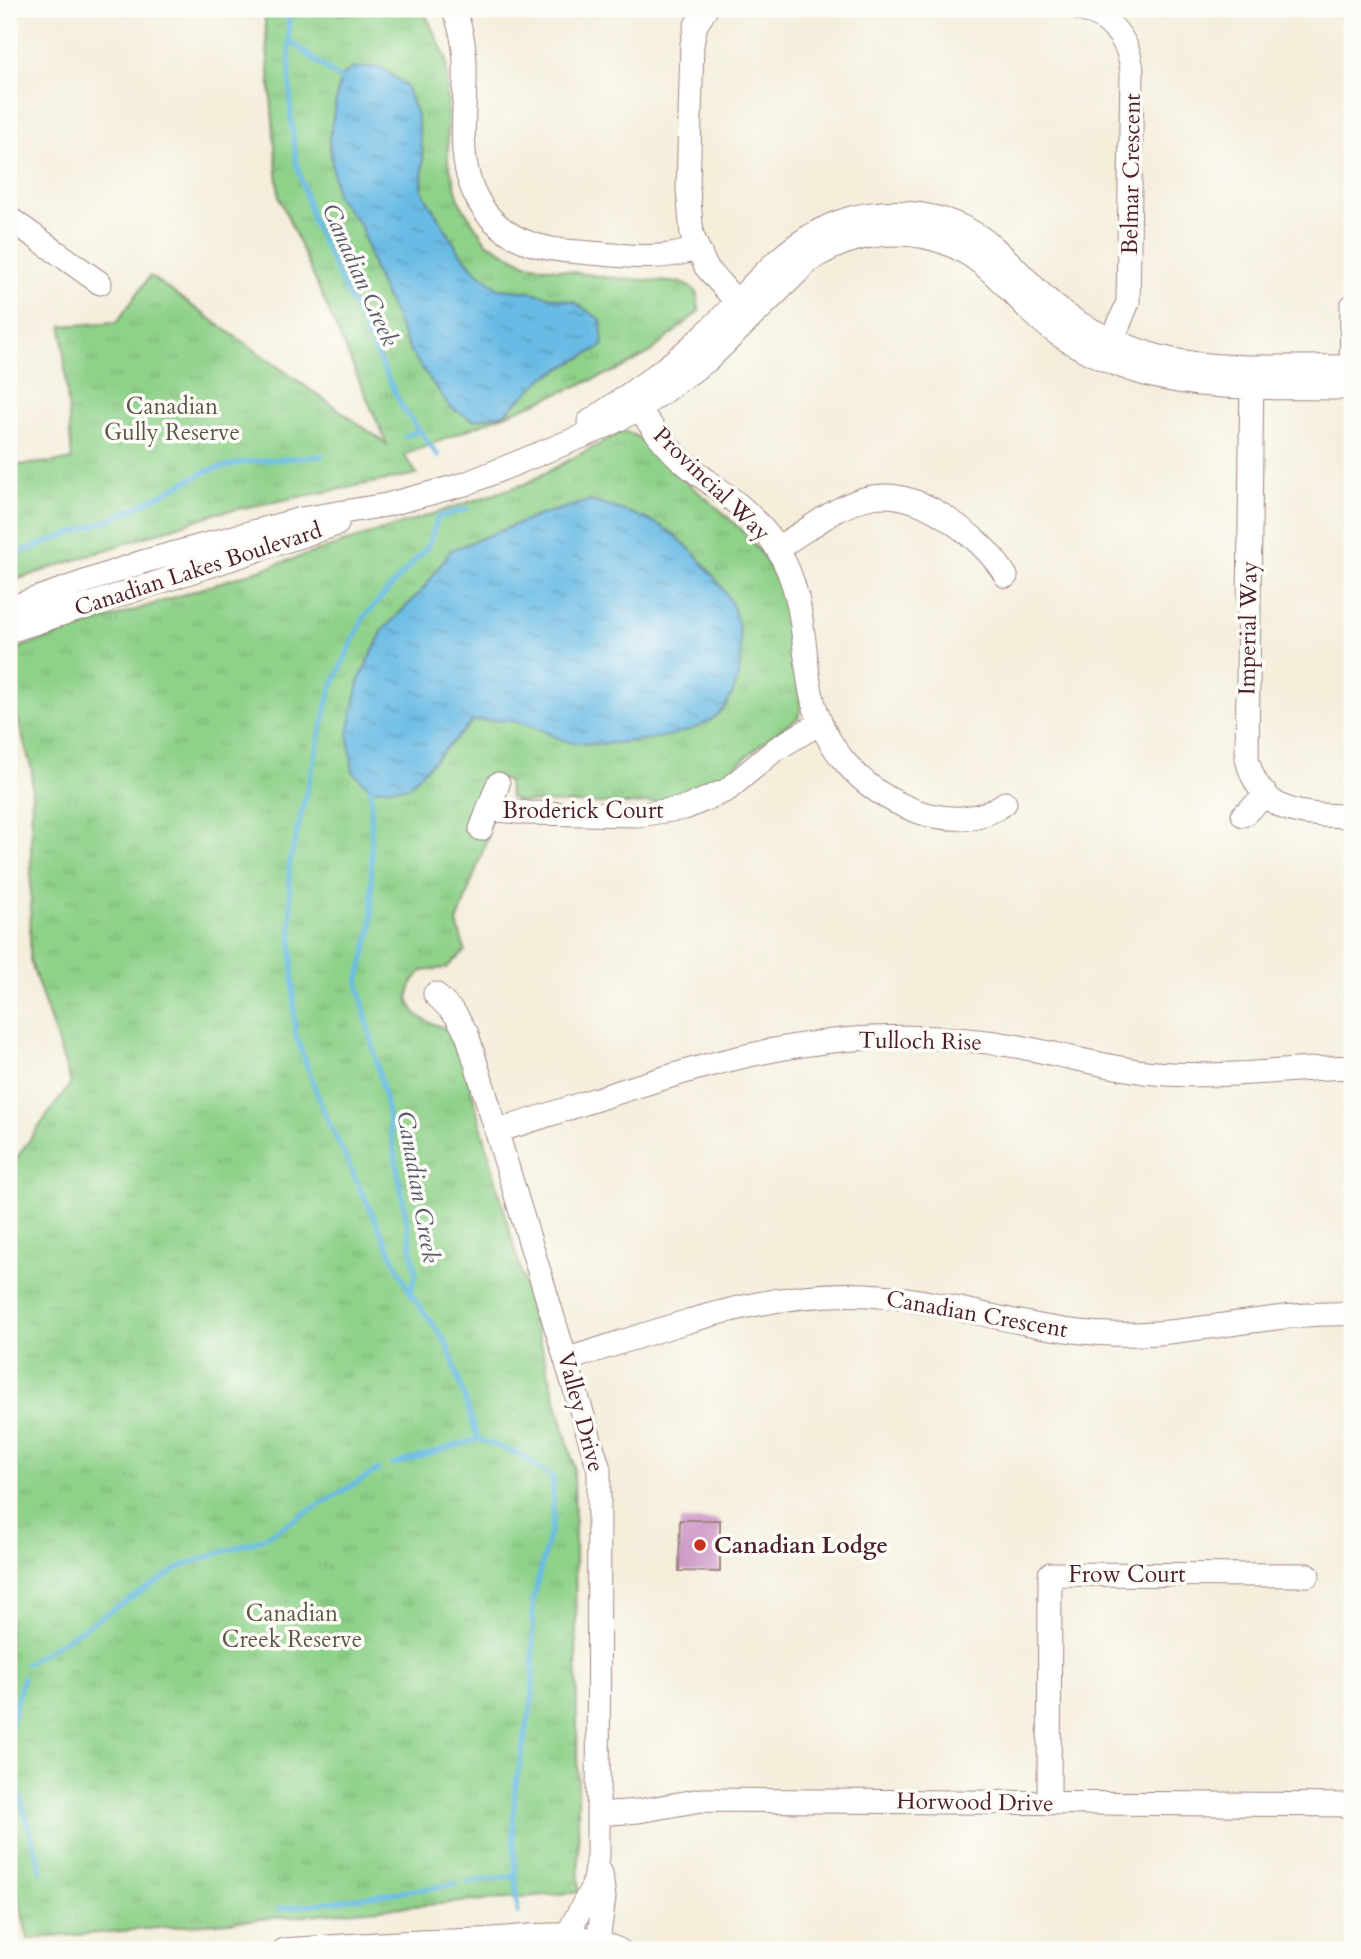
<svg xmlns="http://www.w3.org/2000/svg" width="1361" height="1959" viewBox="0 0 1361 1959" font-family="Cardo,serif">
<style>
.park{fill:url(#park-tufts);stroke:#6c785a;stroke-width:2}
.water{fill:url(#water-ripples);stroke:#5a6d88;stroke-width:2}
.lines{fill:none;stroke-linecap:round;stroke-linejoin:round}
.stream{stroke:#69bbe5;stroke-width:5}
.building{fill:#ce99c7}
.minor-casing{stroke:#9f8683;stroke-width:25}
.minor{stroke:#fff;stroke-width:23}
.poi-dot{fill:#c8321e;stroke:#fdfcf7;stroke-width:2.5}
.labels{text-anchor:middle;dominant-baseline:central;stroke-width:7;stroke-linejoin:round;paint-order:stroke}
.street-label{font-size:23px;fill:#4a1f2b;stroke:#fdfcf7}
.park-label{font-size:23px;fill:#5e5447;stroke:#fdfcf7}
.poi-label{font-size:23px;font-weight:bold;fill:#4a1f2b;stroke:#fdfcf7;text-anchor:start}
.water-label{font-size:24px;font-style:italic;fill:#55566c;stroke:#fdfcf7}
</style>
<defs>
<pattern id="park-tufts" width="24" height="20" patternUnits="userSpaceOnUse" patternTransform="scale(1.75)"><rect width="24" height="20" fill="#8ed189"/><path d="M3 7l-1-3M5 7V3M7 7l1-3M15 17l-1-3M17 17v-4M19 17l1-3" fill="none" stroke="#7cb376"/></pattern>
<pattern id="water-ripples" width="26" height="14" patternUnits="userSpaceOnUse" patternTransform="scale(1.75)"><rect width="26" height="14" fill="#69bbe5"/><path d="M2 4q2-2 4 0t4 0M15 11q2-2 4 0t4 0" fill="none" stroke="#5897ba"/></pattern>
</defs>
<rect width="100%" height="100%" fill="#fdfcf7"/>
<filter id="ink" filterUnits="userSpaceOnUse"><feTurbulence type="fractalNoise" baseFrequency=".0143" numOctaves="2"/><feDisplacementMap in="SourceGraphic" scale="14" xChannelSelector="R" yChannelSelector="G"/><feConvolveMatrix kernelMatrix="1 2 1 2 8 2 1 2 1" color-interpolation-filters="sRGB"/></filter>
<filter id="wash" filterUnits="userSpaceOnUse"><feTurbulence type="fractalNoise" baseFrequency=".00686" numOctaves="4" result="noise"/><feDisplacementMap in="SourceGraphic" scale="28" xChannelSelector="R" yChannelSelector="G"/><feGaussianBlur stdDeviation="1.57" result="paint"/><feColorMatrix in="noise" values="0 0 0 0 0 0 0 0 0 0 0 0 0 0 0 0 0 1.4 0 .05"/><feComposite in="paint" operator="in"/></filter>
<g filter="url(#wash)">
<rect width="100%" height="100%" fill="#f4eedb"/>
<!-- park -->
<path class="park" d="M 264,9 L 337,9 L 339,14 L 367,9 L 423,9 L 447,60 L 448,161 L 460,203 L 486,242 L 526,264 L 604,277 L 683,283 L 697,292 L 699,311 L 651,352 L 622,368 L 404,455 L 417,474 L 217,513 L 9,582 L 9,466 L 72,460 L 62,326 L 117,322 L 150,276 L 387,444 L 279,197 Z
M 623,431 C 649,438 655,456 676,473 C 726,516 774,547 790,617 C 796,646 796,678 801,708 L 798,718 L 766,740 L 720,779 L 690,795 L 661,802 L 632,804 L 521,802 L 510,798 L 508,782 L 490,774 L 464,830 L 488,836 L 457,923 L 465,951 L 446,968 L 422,971 L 413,981 L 408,998 C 418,1032 446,1016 459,1045 L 574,1466 L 579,1892 L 28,1939 L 9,1858 L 9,1168 L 71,1083 L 30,960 L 32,771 L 13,701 L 9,702 L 9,651 L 525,484 Z"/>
<!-- water -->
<path class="water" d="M 381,67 L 406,86 L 417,116 L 423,156 L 422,191 L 458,250 L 476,271 L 500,289 L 530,292 L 574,302 L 601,320 L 603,346 L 545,377 L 504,414 L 473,420 L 450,407 L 411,353 L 374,270 L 361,227 L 336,195 L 329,140 L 340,79 L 352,68 Z
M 589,501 C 616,508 657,519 677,537 C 696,553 728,590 735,613 C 746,649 743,703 706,723 C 678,739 596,749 565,741 C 555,738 546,731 536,728 C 514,720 497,719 473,721 L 408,787 L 371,789 L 353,772 L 348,733 L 360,678 L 383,630 L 424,588 L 451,550 L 540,515 Z"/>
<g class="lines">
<!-- stream -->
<path class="stream" d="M 288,9 L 291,116 L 296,161 L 314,225 L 402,407 L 438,456
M 290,41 L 340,79
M 405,437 L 419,430
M 9,556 L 117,517 L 207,471 L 244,462 L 322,456
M 375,784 L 371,789 L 372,926 L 358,983 L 385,1098 L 416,1275 L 410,1293 L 447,1344 L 478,1439 L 519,1454 L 553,1478 L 553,1520 L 533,1600 L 533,1696 L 515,1788 L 513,1830 L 518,1913
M 410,1293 L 323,1110 L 295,1033 L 289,866 L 331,689 L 364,617 L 428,546 L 438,517 L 467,509
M 392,1465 L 478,1439
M 26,1664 L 184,1565 L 262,1539 L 378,1470
M 9,1731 L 23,1677
M 9,1759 L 42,1871
M 468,1882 L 516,1876
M 279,1909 L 457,1884"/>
</g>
<g id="blocks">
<!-- building -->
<path class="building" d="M 680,1520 L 720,1520 L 720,1572 L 679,1571 Z"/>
</g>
</g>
<g filter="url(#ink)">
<use href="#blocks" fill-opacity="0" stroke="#9f8683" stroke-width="2"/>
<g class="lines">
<defs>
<path id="minor" d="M 453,9 C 485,75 438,154 488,215 C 512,243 545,250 579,252 C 619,255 658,262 696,249
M 706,9 L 696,25 L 692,44 L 688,189 L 692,235 L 706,267 L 747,314
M 1080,9 C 1111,17 1130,41 1132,72 L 1128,302 L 1107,354
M 9,218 L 100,283
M 1252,371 L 1247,759 C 1261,816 1304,815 1352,816
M 1351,381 L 1352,306
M 631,397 C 647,421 665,447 688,466 C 722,493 753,510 777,548 C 803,591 802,634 809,681 C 818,743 859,791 919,812 C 947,821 980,822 1005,803
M 589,422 C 629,394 671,367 707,332 C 743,298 775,253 821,230 C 873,203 945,207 991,245 C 1017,267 1038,295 1065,314 C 1088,330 1115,342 1141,351 C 1203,374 1286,365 1352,367
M 777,548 C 840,511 873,470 945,517 C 970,534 990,550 1006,576
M 9,608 L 142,562 L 301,519 L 386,505 L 465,484 L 600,429 L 639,409 L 708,360 L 809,261 C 861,226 931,223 982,264 C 1007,284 1026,310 1051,329 C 1072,345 1097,357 1121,366 C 1194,394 1276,386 1352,388
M 9,631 L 337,524
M 488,809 L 528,813 L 637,815 L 685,808 L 727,790 L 776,749 L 820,723
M 1243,815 L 1267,795
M 481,829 L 498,784
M 435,994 L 456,1015 L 467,1034 L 599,1469 L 598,1856 L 593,1886 L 568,1933
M 497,1131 C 619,1094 744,1043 872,1038 C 919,1036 969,1038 1015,1046 C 1059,1054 1101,1066 1145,1072 C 1215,1080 1283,1069 1352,1067
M 568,1359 C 669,1328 773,1286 881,1296 C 959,1303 1032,1332 1110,1334 C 1192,1337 1271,1311 1352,1314
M 1049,1803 L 1050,1574 L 1308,1575
M 598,1814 L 639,1811 L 701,1800 L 1352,1805
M 598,1941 L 604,1898 L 601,1873
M 284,1950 C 348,1945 412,1942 477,1940 C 533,1938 565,1925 619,1950"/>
</defs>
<!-- minor casing -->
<use href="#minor" class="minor-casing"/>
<!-- minor -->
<use href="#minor" class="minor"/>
</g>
</g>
<!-- markers -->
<circle class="poi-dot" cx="700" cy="1545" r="7"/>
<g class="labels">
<!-- street labels -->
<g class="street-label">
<text transform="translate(1131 174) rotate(-89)">Belmar Crescent</text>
<text transform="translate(712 484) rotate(44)">Provincial Way</text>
<text transform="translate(198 569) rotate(-18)">Canadian Lakes Boulevard</text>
<text transform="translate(1248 628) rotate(-89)">Imperial Way</text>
<text x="583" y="810">Broderick Court</text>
<text transform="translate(920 1041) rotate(1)">Tulloch Rise</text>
<text transform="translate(977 1314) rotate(10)">Canadian Crescent</text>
<text transform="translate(581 1412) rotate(75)">Valley Drive</text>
<text x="1127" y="1574">Frow Court</text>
<text transform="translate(975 1802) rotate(1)">Horwood Drive</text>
</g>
<!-- park labels -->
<g class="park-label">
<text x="172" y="406">Canadian<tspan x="172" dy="26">Gully Reserve</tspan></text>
<text x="292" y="1613">Canadian<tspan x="292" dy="26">Creek Reserve</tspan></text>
</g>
<!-- poi labels -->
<g class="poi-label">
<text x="714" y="1545">Canadian Lodge</text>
</g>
<!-- water labels -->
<g class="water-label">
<text transform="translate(360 275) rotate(66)">Canadian Creek</text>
<text transform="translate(418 1187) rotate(80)">Canadian Creek</text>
</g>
</g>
<!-- margin -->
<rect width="1361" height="1959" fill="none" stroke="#fdfcf7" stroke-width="35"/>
</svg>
